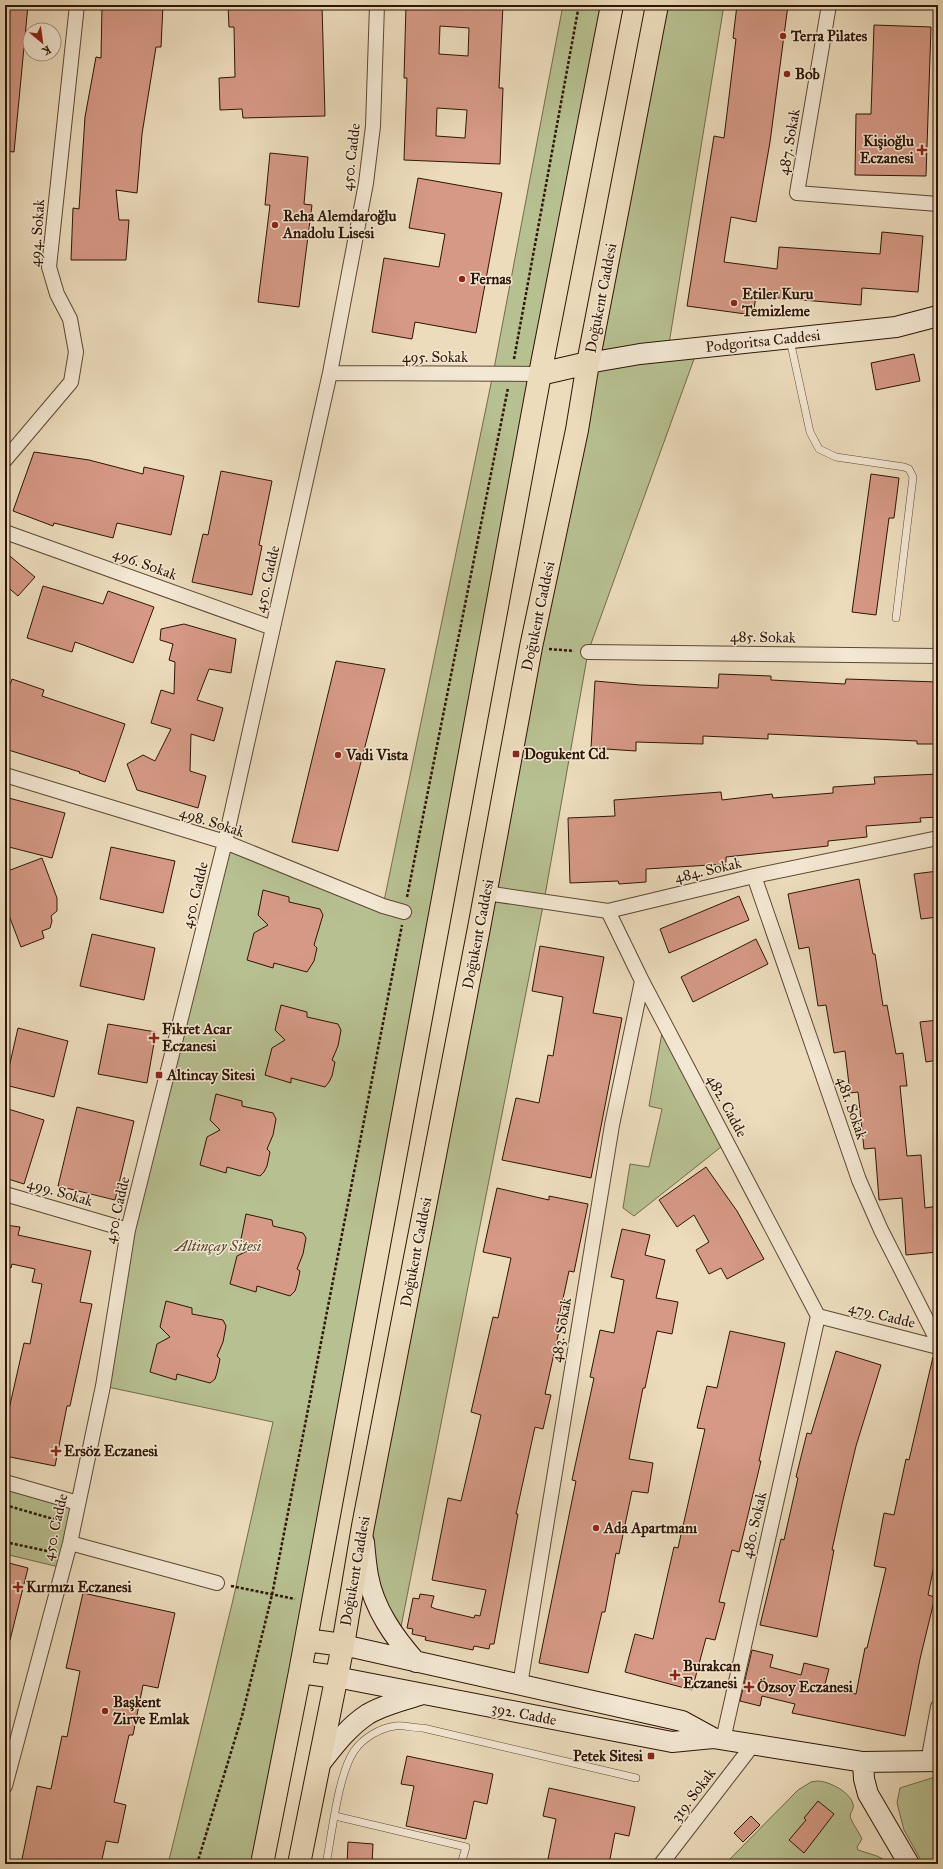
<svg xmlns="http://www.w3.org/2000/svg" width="943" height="1869" viewBox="0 0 943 1869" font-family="'IM FELL Great Primer',serif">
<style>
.green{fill:#b7c091;stroke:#736a4b}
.building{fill:#d59985;stroke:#2f1505;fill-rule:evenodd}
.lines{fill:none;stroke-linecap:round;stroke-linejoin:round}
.lane-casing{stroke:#5e4733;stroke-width:8}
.street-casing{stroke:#5e4733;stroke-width:16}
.secondary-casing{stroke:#2f1505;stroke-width:22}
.primary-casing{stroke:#2f1505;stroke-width:24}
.path{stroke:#2f1505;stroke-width:2.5;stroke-dasharray:3 2;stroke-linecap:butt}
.lane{stroke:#f3e8d3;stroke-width:7}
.street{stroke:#f3e8d3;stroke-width:14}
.secondary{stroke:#f3e8d3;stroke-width:20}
.primary{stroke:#ecdcbc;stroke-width:22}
.poi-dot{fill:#8f2418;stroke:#f3e8d3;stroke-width:1.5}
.labels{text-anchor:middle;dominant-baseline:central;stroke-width:3;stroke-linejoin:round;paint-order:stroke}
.poi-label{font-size:15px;font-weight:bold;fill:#2f1505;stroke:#f3e8d3;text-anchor:start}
.street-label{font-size:15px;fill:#2f1505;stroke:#f3e8d3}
.park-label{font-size:15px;font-style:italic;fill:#58482f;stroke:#f3e8d3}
</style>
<rect width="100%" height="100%" fill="#ecdcbc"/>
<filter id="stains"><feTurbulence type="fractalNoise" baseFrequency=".005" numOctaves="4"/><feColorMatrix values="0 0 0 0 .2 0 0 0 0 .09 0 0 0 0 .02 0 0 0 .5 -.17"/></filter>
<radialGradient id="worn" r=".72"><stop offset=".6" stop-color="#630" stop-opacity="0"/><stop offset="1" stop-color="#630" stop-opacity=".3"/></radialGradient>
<!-- green -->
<path class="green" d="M 563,5 L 612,5 L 261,1864 L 168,1864 L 232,1604 L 273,1422 L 103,1386 L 128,1230 L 225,842 L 383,906 L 493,374 Z
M 657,5 L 724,5 L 668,350 L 698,348 L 588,652 L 544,901 L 398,1642 L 389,1629 L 363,1526 Z
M 663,1027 L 721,1147 L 634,1216 L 623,1208 L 630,1164 L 649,1167 L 662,1109 L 649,1106 Z
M 5,1482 L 78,1503 L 63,1568 L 5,1554 Z
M 938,1776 L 938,1864 L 923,1864 L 904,1830 L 897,1803 L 900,1788 Z
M 817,1781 C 829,1781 850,1792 853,1804 C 855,1810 848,1813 851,1819 C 854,1826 859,1832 862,1839 L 857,1847 L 858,1850 L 877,1856 L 892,1864 L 725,1864 L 798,1790 L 811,1782 Z"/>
<!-- building -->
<path class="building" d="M 5,5 L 28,5 L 14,152 L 5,151 Z
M 102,5 L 163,5 L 161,47 L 156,47 L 142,134 L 137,193 L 116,190 L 119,220 L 129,220 L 126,260 L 71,260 L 73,208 L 79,209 L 85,117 L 96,57 L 101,58 Z
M 228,5 L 322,5 L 325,116 L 243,118 L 242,109 L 220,110 L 219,78 L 235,77 L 234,27 L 229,27 Z
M 406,5 L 503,5 L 499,88 L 503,88 L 500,164 L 404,160 L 407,78 L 404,78 ZM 440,26 L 469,28 L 468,56 L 439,54 ZM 437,108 L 467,110 L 465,138 L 436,136 Z
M 737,5 L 788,5 L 770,142 L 756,222 L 731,217 L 724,262 L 777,269 L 779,247 L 880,254 L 882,232 L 923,236 L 918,292 L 862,288 L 861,305 L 756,296 L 753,315 L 687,306 L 714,136 L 724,138 L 736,39 L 733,38 Z
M 874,25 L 931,27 L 926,176 L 855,175 L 856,114 L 871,114 Z
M 270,153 L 308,157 L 304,204 L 312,205 L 299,307 L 258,302 L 270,205 L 265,205 Z
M 418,178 L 502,193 L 476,333 L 415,322 L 412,339 L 372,332 L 384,258 L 439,267 L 445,234 L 409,228 Z
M 914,354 L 920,381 L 876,390 L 871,363 Z
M 34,452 L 89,460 L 143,474 L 144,467 L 184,476 L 171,535 L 117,523 L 113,538 L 54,523 L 53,526 L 13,511 Z
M 221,471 L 272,481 L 259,545 L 262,546 L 252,595 L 192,582 L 203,534 L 208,535 Z
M 871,474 L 899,478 L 894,518 L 889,518 L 876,615 L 852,612 Z
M 5,552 L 35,577 L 18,596 L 5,585 Z
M 43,586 L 103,604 L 108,591 L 154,607 L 133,663 L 75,642 L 72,652 L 27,638 Z
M 184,624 L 236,639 L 231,673 L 209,669 L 197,700 L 223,708 L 214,741 L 191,734 L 190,771 L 206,776 L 198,808 L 137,790 L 127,764 L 143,755 L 155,761 L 171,729 L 151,723 L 161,690 L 174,694 L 175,662 L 169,660 L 173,644 L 160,640 L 161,629 Z
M 336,661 L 385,669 L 338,851 L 292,842 Z
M 719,674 L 771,676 L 771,680 L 845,684 L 846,679 L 938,682 L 938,744 L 917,744 L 917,741 L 768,734 L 768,739 L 703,736 L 703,744 L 636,742 L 636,751 L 591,748 L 595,681 L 640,685 L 718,688 Z
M 12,679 L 44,690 L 42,696 L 125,724 L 105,782 L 79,773 L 80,772 L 5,749 L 5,699 Z
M 938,774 L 938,817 L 920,818 L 921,822 L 866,826 L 867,837 L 828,841 L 828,846 L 726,857 L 726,864 L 646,869 L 646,882 L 619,884 L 618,881 L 570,883 L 568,818 L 615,816 L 614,800 L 721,792 L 722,800 L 772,794 L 773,798 L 833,793 L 833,787 L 875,784 L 874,777 Z
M 5,797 L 65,813 L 52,858 L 5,846 Z
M 111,847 L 175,861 L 163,913 L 100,899 Z
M 42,858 L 57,898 L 57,911 L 51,916 L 52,921 L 50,928 L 42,931 L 44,938 L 21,947 L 5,905 L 5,872 Z
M 938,871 L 938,917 L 921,919 L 914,874 Z
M 859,879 L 873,954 L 875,954 L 883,1006 L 887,1005 L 896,1054 L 903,1053 L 907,1086 L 900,1086 L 907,1156 L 921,1155 L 925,1208 L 938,1206 L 938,1252 L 906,1255 L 902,1198 L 879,1200 L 875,1148 L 864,1149 L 858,1092 L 850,1093 L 845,1051 L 834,1053 L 826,1005 L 818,1006 L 809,947 L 799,949 L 788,894 Z
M 263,890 L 289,897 L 289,902 L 320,909 L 323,915 L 314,945 L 317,948 L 314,961 L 307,972 L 274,963 L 273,968 L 247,960 L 254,933 L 268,925 L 258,915 Z
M 739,896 L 749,920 L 669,953 L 660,929 Z
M 92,934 L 155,948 L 144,1000 L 80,986 Z
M 756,939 L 768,964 L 693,1002 L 681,977 Z
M 540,946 L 604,957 L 593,1013 L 622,1018 L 591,1178 L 502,1160 L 516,1098 L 539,1103 L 548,1055 L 553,1056 L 563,997 L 532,991 Z
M 281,1005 L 307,1012 L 307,1017 L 338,1024 L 341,1030 L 338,1046 L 332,1060 L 335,1062 L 332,1076 L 329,1082 L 325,1087 L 291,1078 L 291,1083 L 265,1075 L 272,1048 L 285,1040 L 275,1030 Z
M 938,1020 L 938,1060 L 926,1062 L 920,1022 Z
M 108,1024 L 156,1032 L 147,1083 L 98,1074 Z
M 18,1028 L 68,1041 L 54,1097 L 5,1085 Z
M 216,1094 L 242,1101 L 242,1106 L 273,1113 L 276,1119 L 273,1135 L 267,1149 L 270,1152 L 267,1166 L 264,1172 L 260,1176 L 227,1167 L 226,1173 L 200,1165 L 207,1137 L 220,1130 L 210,1120 Z
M 77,1107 L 134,1121 L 115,1200 L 58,1186 Z
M 5,1108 L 44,1120 L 24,1184 L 5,1178 Z
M 706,1167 L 737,1211 L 764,1259 L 727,1279 L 721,1268 L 709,1274 L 696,1250 L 709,1242 L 694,1215 L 677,1227 L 659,1200 Z
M 497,1188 L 549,1200 L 549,1196 L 588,1204 L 574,1272 L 569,1271 L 556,1331 L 559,1331 L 545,1394 L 551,1395 L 543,1429 L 535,1427 L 516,1514 L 518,1514 L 494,1644 L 490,1644 L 489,1649 L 474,1646 L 473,1650 L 425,1640 L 426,1637 L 412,1634 L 413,1629 L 407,1628 L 413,1598 L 419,1599 L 420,1594 L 434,1596 L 431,1607 L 436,1609 L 474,1618 L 475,1615 L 480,1616 L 486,1590 L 432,1580 L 448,1498 L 461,1501 L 481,1415 L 471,1412 L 493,1317 L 498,1318 L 511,1258 L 483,1252 Z
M 246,1214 L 272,1220 L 273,1226 L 303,1233 L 306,1238 L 303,1254 L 297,1269 L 300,1271 L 297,1285 L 295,1291 L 290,1296 L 257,1286 L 256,1292 L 230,1284 L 237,1256 L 251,1249 L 241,1239 Z
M 5,1225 L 20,1227 L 18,1235 L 91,1251 L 80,1302 L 92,1304 L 70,1406 L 67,1406 L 55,1466 L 5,1456 L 5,1427 L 7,1418 L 24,1343 L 30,1344 L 42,1284 L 32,1282 L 35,1269 L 12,1264 L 11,1268 L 5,1268 Z
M 622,1229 L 650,1235 L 645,1255 L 665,1260 L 656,1298 L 678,1302 L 672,1334 L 657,1331 L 645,1388 L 643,1388 L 629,1459 L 653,1463 L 648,1493 L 632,1491 L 619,1554 L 616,1553 L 605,1612 L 602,1612 L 588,1673 L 539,1663 L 576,1481 L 572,1480 L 594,1378 L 590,1377 L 600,1330 L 614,1333 L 624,1280 L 611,1277 Z
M 166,1301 L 192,1308 L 192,1314 L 223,1320 L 226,1326 L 223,1342 L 217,1356 L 220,1359 L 217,1373 L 215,1379 L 210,1383 L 177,1374 L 176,1380 L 150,1372 L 157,1344 L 170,1337 L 160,1327 Z
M 730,1331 L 785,1343 L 759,1461 L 761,1461 L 739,1552 L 732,1550 L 719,1602 L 725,1603 L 715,1640 L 706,1638 L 692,1690 L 625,1672 L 635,1634 L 653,1639 L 674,1547 L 678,1548 L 705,1429 L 697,1428 L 707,1386 L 717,1388 Z
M 836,1351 L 881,1365 L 856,1446 L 843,1500 L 832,1550 L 834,1550 L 817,1637 L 760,1625 L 781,1539 L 784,1540 L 798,1478 L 796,1477 L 807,1433 L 811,1434 Z
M 933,1357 L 938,1358 L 938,1546 L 928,1595 L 935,1597 L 920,1659 L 905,1736 L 792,1713 L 795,1704 L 762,1696 L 760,1706 L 740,1701 L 752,1650 L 773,1655 L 770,1667 L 801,1675 L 804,1663 L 829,1669 L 824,1688 L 856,1694 L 865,1648 L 867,1648 L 886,1568 L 874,1566 L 884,1513 L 894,1515 L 906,1459 L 909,1460 Z
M 5,1562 L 28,1568 L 10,1640 L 5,1639 Z
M 83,1593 L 175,1613 L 158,1688 L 143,1685 L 133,1735 L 129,1735 L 114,1802 L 126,1805 L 118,1843 L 106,1841 L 101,1864 L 21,1864 L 37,1786 L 51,1789 L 62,1736 L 67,1737 L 80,1671 L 66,1668 Z
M 407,1756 L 493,1774 L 487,1804 L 474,1801 L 466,1839 L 406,1826 L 414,1786 L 401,1784 Z
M 549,1788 L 635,1807 L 629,1836 L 615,1833 L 609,1864 L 573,1864 L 548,1859 L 556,1819 L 543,1816 Z
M 818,1801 L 834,1814 L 804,1853 L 789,1840 L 806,1820 L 804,1818 Z
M 751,1816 L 760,1825 L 743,1842 L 734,1833 Z
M 348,1842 L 373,1844 L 372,1864 L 347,1864 Z"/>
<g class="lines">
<defs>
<path id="lane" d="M 790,340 L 810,432 L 819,449 L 836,457 L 904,467 L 909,469 L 913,477 L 896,618
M 335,1816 L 466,1847 L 461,1864
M 326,1864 C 332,1834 338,1775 354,1751 C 363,1738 380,1728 395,1726 C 404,1725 414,1728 423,1728 L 636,1778"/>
<path id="street" d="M 829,5 L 797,193 L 938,204
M 330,373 L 540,374
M 5,460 L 71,382 L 76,352 L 70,319 L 57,294 L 49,267 L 77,5
M 5,532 L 273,628
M 588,652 L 938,656
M 5,775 L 225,842 L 383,906 L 404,912
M 754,876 L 859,1180 L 881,1230 L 938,1342
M 486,893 L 608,911 L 754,876 L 938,838
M 608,911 L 642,981 L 818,1316
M 5,1194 L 128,1230
M 818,1316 L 938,1347
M 5,1482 L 78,1503
M 70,1543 L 217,1583
M 520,1685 L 612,1125 L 642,981
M 723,1740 L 818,1316
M 928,1762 L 938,1707
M 5,1786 L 70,1543 L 103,1386 L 128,1230 L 225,842 L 330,373 L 366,183 L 373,126 L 377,5
M 661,1864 L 752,1746"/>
<path id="secondary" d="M 588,363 L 640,354 L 896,327 L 938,316
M 364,1542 C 365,1553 366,1565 368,1576 C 374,1609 394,1637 416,1662
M 343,1645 L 682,1721 L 713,1738
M 336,1677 L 672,1742 L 713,1738 L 863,1762 L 938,1761
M 863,1762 L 864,1779 L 868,1794 L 909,1864
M 319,1765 C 334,1746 348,1727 368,1714 C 383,1705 403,1700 420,1695"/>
<path id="primary" d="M 540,374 L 588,363
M 306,1640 L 343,1645
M 300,1672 L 336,1677
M 262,1864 L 300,1672 L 540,374 L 612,5
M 299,1864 L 343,1645 L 363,1526 L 479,928 L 531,647 L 577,430 L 588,363 L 657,5"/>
</defs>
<!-- lane casing -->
<use href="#lane" class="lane-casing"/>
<!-- street casing -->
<use href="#street" class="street-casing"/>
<!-- secondary casing -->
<use href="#secondary" class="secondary-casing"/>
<!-- primary casing -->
<use href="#primary" class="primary-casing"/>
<!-- path -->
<path class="path" d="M 514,359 L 579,5
M 549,649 L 574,651
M 407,897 L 508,388
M 5,1505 L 60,1521
M 5,1542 L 52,1552
M 231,1586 L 295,1599
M 197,1864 L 242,1716 L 272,1595 L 402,925"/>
<!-- lane -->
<use href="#lane" class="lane"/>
<!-- street -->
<use href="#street" class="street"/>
<!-- secondary -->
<use href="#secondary" class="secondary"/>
<!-- primary -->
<use href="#primary" class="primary"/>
</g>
<!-- markers -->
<g class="poi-dot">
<circle cx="783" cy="36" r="4"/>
<circle cx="787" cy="74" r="4"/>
<path d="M920 144h4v4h4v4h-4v4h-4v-4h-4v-4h4z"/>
<circle cx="275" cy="225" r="4"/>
<circle cx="462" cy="279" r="4"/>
<circle cx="734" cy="303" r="4"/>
<rect x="512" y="750" width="8" height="8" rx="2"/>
<circle cx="338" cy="755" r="4"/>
<path d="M152 1032h4v4h4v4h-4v4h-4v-4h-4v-4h4z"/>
<rect x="155" y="1071" width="8" height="8" rx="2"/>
<path d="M54 1445h4v4h4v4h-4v4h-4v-4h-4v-4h4z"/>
<circle cx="596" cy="1528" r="4"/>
<path d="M16 1581h4v4h4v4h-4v4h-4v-4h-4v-4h4z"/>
<path d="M673 1669h4v4h4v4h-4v4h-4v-4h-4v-4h4z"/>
<path d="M747 1681h4v4h4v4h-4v4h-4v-4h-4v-4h4z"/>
<circle cx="105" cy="1711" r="4"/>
<rect x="647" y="1752" width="8" height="8" rx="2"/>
</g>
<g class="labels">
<!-- poi labels -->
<g class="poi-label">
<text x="791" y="36">Terra Pilates</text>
<text x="795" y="74">Bob</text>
<text x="914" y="141" text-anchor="end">Kişioğlu<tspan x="914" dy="17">Eczanesi</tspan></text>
<text x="283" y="216">Reha Alemdaroğlu<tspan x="283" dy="17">Anadolu Lisesi</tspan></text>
<text x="470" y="279">Fernas</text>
<text x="742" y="294">Etiler Kuru<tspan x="742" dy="17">Temizleme</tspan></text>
<text x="524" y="754">Dogukent Cd.</text>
<text x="346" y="755">Vadi Vista</text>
<text x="162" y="1029">Fikret Acar<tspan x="162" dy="17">Eczanesi</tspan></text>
<text x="167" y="1075">Altincay Sitesi</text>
<text x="64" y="1451">Ersöz Eczanesi</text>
<text x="604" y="1528">Ada Apartmanı</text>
<text x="26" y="1587">Kırmızı Eczanesi</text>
<text x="683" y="1666">Burakcan<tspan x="683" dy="17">Eczanesi</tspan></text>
<text x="757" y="1687">Özsoy Eczanesi</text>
<text x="113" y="1702">Başkent<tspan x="113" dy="17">Zirve Emlak</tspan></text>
<text x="643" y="1756" text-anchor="end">Petek Sitesi</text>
</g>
<!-- street labels -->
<g class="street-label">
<text transform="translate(789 142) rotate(-80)">487. Sokak</text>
<text transform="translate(351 157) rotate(-83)">450. Cadde</text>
<text transform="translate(37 233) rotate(-86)">494. Sokak</text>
<text transform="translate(601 298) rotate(-79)">Doğukent Caddesi</text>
<text transform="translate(763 341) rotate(-6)">Podgoritsa Caddesi</text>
<text x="435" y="357">495. Sokak</text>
<text transform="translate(145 564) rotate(20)">496. Sokak</text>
<text transform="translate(267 579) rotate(-77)">450. Cadde</text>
<text transform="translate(538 616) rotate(-78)">Doğukent Caddesi</text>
<text transform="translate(763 637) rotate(1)">485. Sokak</text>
<text transform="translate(212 822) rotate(18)">498. Sokak</text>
<text transform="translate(708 870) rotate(-13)">484. Sokak</text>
<text transform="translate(195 895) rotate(-76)">450. Cadde</text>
<text transform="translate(478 934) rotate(-79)">Doğukent Caddesi</text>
<text transform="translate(727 1106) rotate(62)">482. Cadde</text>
<text transform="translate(852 1108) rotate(71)">481. Sokak</text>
<text transform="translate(60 1192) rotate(16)">499. Sokak</text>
<text transform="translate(117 1210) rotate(-77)">450. Cadde</text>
<text transform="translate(416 1252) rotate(-79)">Doğukent Caddesi</text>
<text transform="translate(882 1315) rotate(14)">479. Cadde</text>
<text transform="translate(561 1330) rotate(-81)">483. Sokak</text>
<text transform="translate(754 1525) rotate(-77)">480. Sokak</text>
<text transform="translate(55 1527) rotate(-77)">450. Cadde</text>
<text transform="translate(355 1571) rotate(-80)">Doğukent Caddesi</text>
<text transform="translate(524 1714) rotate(11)">392. Cadde</text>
<text transform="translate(693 1795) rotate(-53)">319. Sokak</text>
</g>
<!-- park labels -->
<g class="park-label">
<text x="218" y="1246">Altinçay Sitesi</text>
</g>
</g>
<!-- margin -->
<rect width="943" height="1869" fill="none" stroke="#ecdcbc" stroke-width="20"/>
<rect x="6" y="6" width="931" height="1857" fill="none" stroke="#2f1505" stroke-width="2"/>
<rect x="10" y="10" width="923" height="1849" fill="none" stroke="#2f1505"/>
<!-- north arrow -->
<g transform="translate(42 42) rotate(151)"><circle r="19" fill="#f3e8d3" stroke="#a59481"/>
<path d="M0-3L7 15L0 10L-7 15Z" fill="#8f2418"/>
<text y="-6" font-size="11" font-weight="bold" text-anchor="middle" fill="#2f1505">K</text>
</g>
<rect width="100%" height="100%" filter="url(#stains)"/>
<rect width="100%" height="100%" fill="url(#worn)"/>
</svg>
